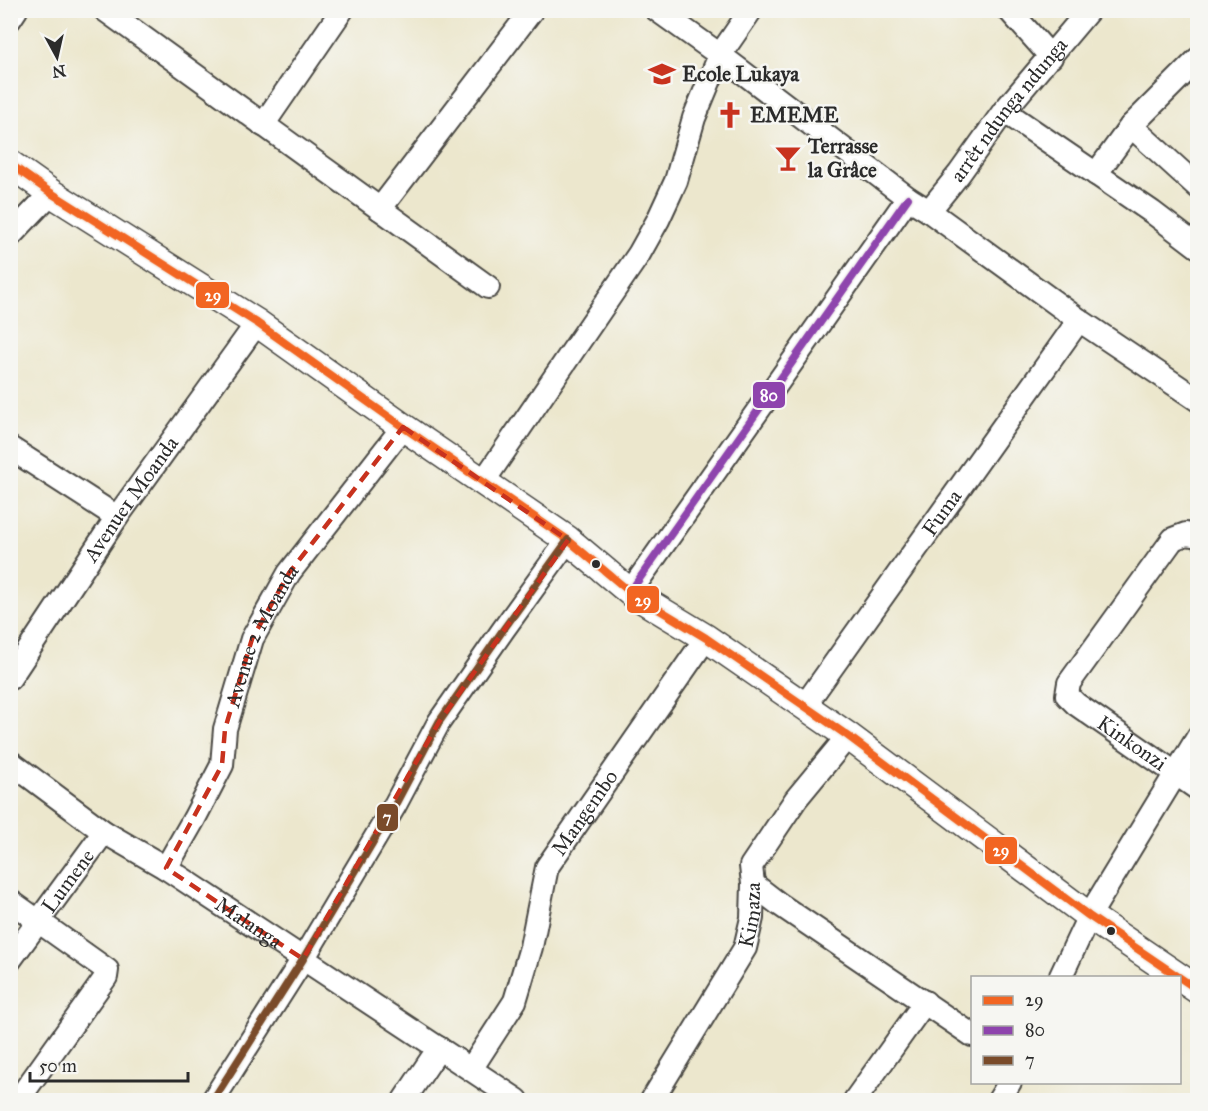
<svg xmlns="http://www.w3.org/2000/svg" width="1208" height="1111" viewBox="0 0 1208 1111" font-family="'IM FELL Great Primer',serif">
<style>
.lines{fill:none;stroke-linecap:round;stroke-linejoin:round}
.minor-casing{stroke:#484743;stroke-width:26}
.tertiary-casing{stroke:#484743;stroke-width:30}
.minor{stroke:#fff;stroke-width:22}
.tertiary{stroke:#fff;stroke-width:27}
.bus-1-casing{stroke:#f6f6f2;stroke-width:12}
.bus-2-casing{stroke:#f6f6f2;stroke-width:12}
.bus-3-casing{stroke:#f6f6f2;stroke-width:12}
.bus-1{stroke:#f26522;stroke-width:8}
.bus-2{stroke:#8e44ad;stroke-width:8}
.bus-3{stroke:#7a4b2a;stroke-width:8}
.marked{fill:none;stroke:#c8321e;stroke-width:4.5;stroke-dasharray:12 8;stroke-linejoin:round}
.bus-dot{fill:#2b2b2b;stroke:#f6f6f2;stroke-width:2}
.labels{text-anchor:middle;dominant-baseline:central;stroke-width:5;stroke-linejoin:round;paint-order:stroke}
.poi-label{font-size:21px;font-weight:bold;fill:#2b2b2b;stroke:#f6f6f2;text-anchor:start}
.street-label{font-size:21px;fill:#2b2b2b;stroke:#f6f6f2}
.line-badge{stroke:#f6f6f2;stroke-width:2}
.badge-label{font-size:16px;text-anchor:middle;font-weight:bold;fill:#fff}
</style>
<rect width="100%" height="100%" fill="#f6f6f2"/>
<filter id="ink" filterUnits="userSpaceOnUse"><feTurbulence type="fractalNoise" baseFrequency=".0167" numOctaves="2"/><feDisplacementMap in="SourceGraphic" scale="12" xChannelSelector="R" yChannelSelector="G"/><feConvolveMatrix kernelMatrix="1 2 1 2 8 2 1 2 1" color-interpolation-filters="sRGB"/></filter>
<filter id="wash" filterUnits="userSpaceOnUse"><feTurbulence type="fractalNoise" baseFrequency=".008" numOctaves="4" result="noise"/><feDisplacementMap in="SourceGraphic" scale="24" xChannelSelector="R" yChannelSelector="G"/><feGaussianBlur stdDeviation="1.35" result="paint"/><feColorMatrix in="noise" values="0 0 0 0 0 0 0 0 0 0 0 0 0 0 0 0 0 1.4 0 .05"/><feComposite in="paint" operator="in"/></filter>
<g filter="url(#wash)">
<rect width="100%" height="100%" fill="#ece7cd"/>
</g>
<g filter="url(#ink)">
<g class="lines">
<defs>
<g id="minor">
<path d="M 105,10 L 488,287"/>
<path d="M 657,10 L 720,55 L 908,198 L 929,211 L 1079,320 L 1198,400"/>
<path d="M 1009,10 L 1051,57"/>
<path d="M 10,19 L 16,10"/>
<path d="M 1004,111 L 1152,212 L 1198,247"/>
<path d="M 263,125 L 342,10"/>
<path d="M 1131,126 L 1198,187"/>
<path d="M 1096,174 L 1131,126 L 1198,59"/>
<path d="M 380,209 L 532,10"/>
<path id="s1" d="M 929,211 L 959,174 L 1004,111 L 1089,10"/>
<path d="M 10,236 L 51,193"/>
<path d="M 10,448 L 117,517"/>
<path d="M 483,482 L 639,254 L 658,220 L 676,181 L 694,118 L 720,55 L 751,10"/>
<path id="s2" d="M 1198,536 L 1186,534 L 1173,539 L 1069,683 L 1067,695 L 1076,704 L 1198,789"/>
<path d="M 630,592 L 908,198"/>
<path id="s3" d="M 10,678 L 117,517 L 257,323"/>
<path id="s4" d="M 805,705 L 1079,320"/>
<path id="s5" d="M 10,762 L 104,832 L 166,868 L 517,1100"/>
<path id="s6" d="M 166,868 L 194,819 L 222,765 L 225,729 L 252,639 L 289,573 L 403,427"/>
<path d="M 753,884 L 779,904 L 972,1035"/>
<path d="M 10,901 L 107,970 L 106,977 L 18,1100"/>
<path id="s7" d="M 10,960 L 104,832"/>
<path d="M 1060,978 L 1089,916 L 1198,737"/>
<path id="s8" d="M 471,1069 L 515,1001 L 531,947 L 547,867 L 706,638"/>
<path d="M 213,1100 L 303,959 L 395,805 L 439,722 L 503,630 L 568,540"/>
<path d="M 404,1100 L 439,1048"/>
<path id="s9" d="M 652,1100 L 745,948 L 752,918 L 753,884 L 751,866 L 796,799 L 848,736"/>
<path d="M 855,1100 L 925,1002"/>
<path d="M 999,1100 L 1010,1082"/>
</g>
<path id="tertiary" d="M 10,164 L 51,193 L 257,323 L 403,427 L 568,540 L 630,592 L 706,638 L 848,736 L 1089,916 L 1198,990"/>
</defs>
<!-- minor casing -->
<use href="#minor" class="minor-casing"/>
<!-- tertiary casing -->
<use href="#tertiary" class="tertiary-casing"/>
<!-- minor -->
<use href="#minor" class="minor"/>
<!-- tertiary -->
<use href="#tertiary" class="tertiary"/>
<defs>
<path id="bus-1" d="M 10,164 L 51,193 L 257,323 L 403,427 L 568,540 L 630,592 L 706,638 L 848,736 L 1089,916 L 1198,990"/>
<path id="bus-2" d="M 630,592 L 908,198"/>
<path id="bus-3" d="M 213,1100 L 303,959 L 395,805 L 439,722 L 503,630 L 568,540"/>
</defs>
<!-- bus-1 casing -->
<use href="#bus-1" class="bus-1-casing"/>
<!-- bus-2 casing -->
<use href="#bus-2" class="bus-2-casing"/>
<!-- bus-3 casing -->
<use href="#bus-3" class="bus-3-casing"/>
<!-- bus-1 -->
<use href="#bus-1" class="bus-1"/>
<!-- bus-2 -->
<use href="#bus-2" class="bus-2"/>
<!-- bus-3 -->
<use href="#bus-3" class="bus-3"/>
</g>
</g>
<!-- marked area -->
<path class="marked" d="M 403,427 L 568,540 L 439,722 L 303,959 L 166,868 L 222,765 L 225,729 L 252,639 L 289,573 Z"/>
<!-- icons -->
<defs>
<symbol id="school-bare" viewBox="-9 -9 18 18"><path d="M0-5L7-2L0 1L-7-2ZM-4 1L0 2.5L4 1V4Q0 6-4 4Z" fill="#c8321e" stroke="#f6f6f2" stroke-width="2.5" paint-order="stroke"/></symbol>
<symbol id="church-bare" viewBox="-9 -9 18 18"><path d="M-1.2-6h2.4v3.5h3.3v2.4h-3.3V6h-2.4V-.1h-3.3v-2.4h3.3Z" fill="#c8321e" stroke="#f6f6f2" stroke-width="2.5" paint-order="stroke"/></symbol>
<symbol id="bar-bare" viewBox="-9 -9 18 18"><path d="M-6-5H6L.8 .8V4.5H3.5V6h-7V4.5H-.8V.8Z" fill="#c8321e" stroke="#f6f6f2" stroke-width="2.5" paint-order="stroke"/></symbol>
</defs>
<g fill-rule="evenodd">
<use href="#school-bare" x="643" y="55" width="38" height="38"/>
<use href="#church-bare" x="711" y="96" width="38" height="38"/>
<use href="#bar-bare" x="769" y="139" width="38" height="38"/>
</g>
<!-- markers -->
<g class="bus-dot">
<circle cx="596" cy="564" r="5"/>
<circle cx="1111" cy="931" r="5"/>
</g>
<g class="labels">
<!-- poi labels -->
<g class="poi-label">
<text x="682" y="74">Ecole Lukaya</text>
<text x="750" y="115">EMEME</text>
<text x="808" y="146">Terrasse<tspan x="808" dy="24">la Grâce</tspan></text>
</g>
<!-- street labels -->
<g class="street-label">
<text stroke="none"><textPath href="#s1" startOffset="129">arrêt ndunga ndunga</textPath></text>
<text stroke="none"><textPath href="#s3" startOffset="216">Avenue1 Moanda</textPath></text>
<text stroke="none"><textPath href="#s4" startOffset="236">Fuma</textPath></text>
<text stroke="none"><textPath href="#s6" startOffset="254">Avenue 2 Moanda</textPath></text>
<text stroke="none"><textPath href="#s2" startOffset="297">Kinkonzi</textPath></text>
<text stroke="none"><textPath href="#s8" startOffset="285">Mangembo</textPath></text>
<text stroke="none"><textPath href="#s7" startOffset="98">Lumene</textPath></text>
<text stroke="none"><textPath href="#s9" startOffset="212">Kimaza</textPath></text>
<text stroke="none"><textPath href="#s5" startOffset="288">Malanga</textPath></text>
</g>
</g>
<g class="line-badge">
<rect x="195" y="281" width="35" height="28" rx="6" fill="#f26522"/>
<rect x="752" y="381" width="34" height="28" rx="6" fill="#8e44ad"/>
<rect x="626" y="585" width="34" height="29" rx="6" fill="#f26522"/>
<rect x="376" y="803" width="23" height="29" rx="6" fill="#7a4b2a"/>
<rect x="984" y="836" width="34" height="29" rx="6" fill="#f26522"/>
</g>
<g class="badge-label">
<text x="213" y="301">29</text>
<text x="769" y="401">80</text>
<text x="643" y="606">29</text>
<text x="387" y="823">7</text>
<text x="1001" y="856">29</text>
</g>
<!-- margin -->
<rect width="1208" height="1111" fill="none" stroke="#f6f6f2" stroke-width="36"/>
<!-- legend -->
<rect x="971" y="976" width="210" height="108" fill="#f6f6f2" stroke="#a5a5a2" stroke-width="1.5"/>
<rect x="983" y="996" width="30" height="9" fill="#f26522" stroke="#a5a5a2" stroke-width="1.5"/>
<text x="1025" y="1006" font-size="18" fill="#2b2b2b">29</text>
<rect x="983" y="1026" width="30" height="9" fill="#8e44ad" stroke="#a5a5a2" stroke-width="1.5"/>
<text x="1025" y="1036" font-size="18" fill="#2b2b2b">80</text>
<rect x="983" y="1056" width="30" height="9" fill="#7a4b2a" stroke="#a5a5a2" stroke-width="1.5"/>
<text x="1025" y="1066" font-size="18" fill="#2b2b2b">7</text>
<!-- north arrow -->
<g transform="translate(57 57) rotate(172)" stroke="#f6f6f2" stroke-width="4.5" paint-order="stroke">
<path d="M0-4.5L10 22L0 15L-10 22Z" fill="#2b2b2b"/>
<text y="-9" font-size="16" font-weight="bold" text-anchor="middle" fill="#2b2b2b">N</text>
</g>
<!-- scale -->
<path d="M30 1072v9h158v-9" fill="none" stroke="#2b2b2b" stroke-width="3"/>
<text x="39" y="1072" font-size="18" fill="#2b2b2b" stroke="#f6f6f2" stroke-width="4.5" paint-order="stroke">50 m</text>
</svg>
